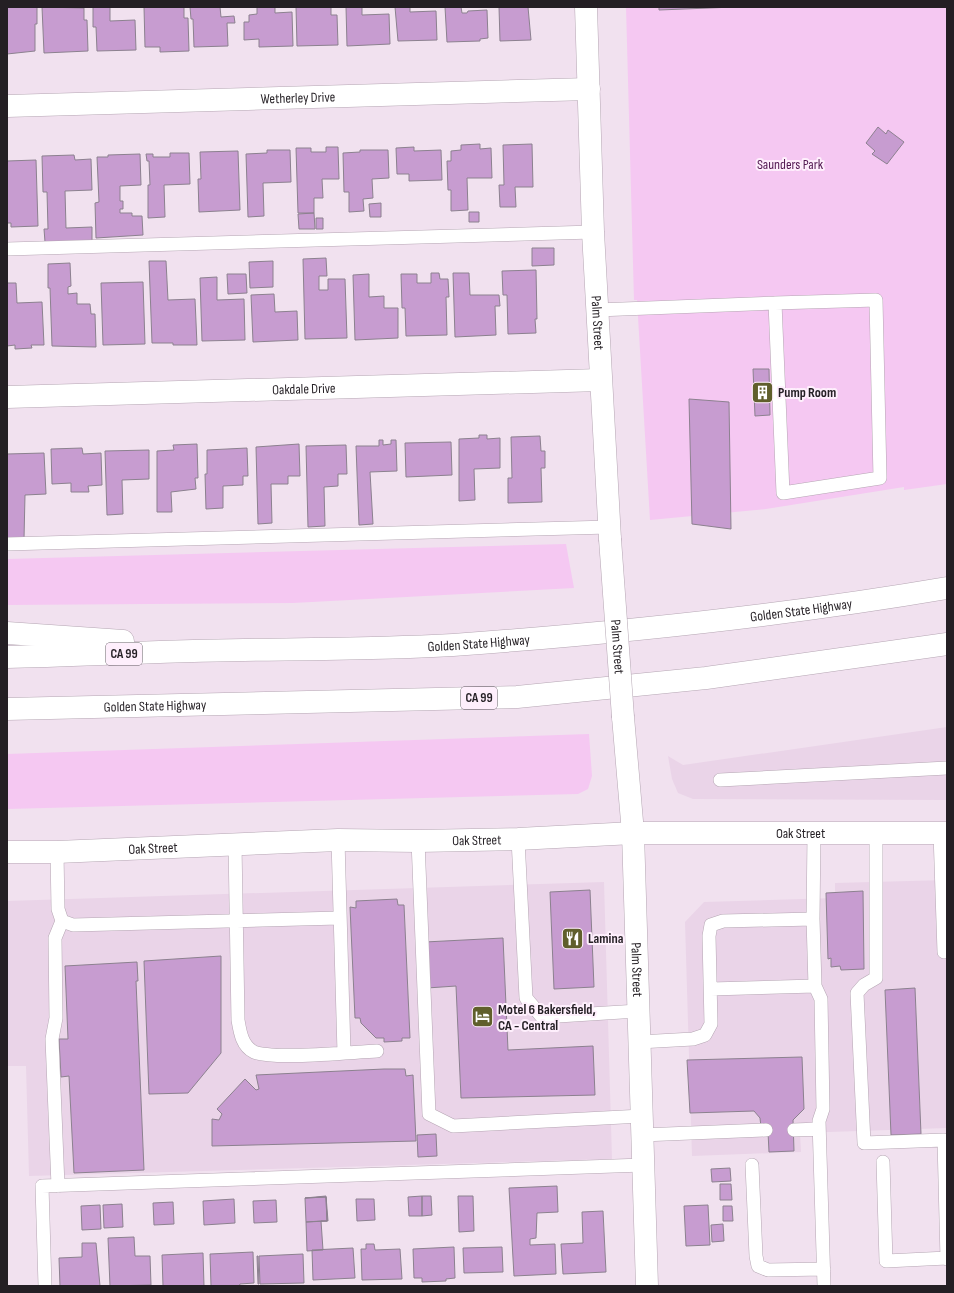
<svg xmlns="http://www.w3.org/2000/svg" width="954" height="1293" viewBox="0 0 954 1293" font-family="'Sofia Sans Condensed',sans-serif">
<style>
.built{fill:#ead4e8}
.green{fill:#f5c8f2}
.building{fill:#c79cd0;stroke:#8c818f}
.lines{fill:none;stroke-linecap:round;stroke-linejoin:round}
.service-casing{stroke:#b5a6b3;stroke-width:14}
.minor-casing{stroke:#b5a6b3;stroke-width:23}
.tertiary-casing{stroke:#b5a6b3;stroke-width:23}
.secondary-casing{stroke:#b5a6b3;stroke-width:23}
.motorway-casing{stroke:#b5a6b3;stroke-width:23}
.service{stroke:#fff;stroke-width:13}
.minor{stroke:#fff;stroke-width:22}
.tertiary{stroke:#fff;stroke-width:22}
.secondary{stroke:#fff;stroke-width:22}
.motorway{stroke:#fff;stroke-width:22}
.tertiary-bridge-casing{stroke:#b5a6b3;stroke-width:23;stroke-linecap:butt}
.tertiary-bridge{stroke:#fff;stroke-width:22}
.labels{text-anchor:middle;dominant-baseline:central;stroke-width:4;stroke-linejoin:round;paint-order:stroke}
.shield{fill:#feeffc;stroke:#655d65;stroke-width:1}
.shield-label{font-size:13px;font-weight:bold;fill:#241f24}
.street-label{font-size:14px;fill:#241f24;stroke:#feeffc}
.park-label{font-size:14px;fill:#511650;stroke:#feeffc}
.poi-label{font-size:14px;font-weight:bold;fill:#241f24;stroke:#feeffc;text-anchor:start}
</style>
<rect width="100%" height="100%" fill="#f1e1ef"/>
<!-- built -->
<path class="built" d="M 947,727 L 947,800 L 693,799 L 678,793 L 672,779 L 668,756 L 683,765 Z
M 947,880 L 947,1128 L 800,1133 L 801,1152 L 692,1156 L 685,922 L 704,902 L 835,898 L 835,883 Z
M 604,882 L 612,1159 L 29,1176 L 26,1066 L 7,1066 L 7,901 Z"/>
<!-- green -->
<path class="green" d="M 626,7 L 947,7 L 947,484 L 904,490 L 904,487 L 766,509 L 650,520 L 637,300 L 634,300 Z
M 566,544 L 574,588 L 293,603 L 7,605 L 7,559 Z
M 589,734 L 592,776 L 588,789 L 578,794 L 7,809 L 7,754 Z"/>
<!-- building -->
<path class="building" d="M 7,7 L 37,7 L 37,24 L 35,24 L 35,51 L 7,54 Z
M 42,7 L 84,8 L 84,20 L 87,20 L 88,51 L 44,53 Z
M 93,7 L 110,7 L 110,21 L 135,20 L 136,50 L 97,51 L 96,27 L 93,27 Z
M 144,7 L 184,7 L 184,18 L 188,18 L 189,51 L 160,52 L 160,47 L 145,47 Z
M 190,7 L 220,7 L 221,17 L 234,16 L 235,23 L 227,23 L 228,46 L 194,47 L 193,19 L 191,19 Z
M 257,7 L 275,7 L 275,13 L 292,12 L 293,46 L 259,47 L 259,39 L 244,40 L 244,22 L 249,22 L 249,15 L 257,14 Z
M 296,7 L 331,7 L 331,15 L 337,15 L 338,45 L 297,46 Z
M 346,7 L 362,7 L 362,15 L 389,14 L 390,44 L 347,46 Z
M 395,7 L 410,7 L 410,12 L 436,11 L 437,40 L 398,41 Z
M 445,7 L 461,7 L 462,13 L 467,13 L 468,11 L 487,10 L 488,38 L 480,39 L 480,41 L 447,42 Z
M 499,7 L 528,7 L 531,40 L 500,41 Z
M 659,7 L 734,7 L 659,10 Z
M 878,127 L 886,134 L 888,130 L 904,142 L 887,164 L 872,154 L 875,151 L 866,143 Z
M 480,144 L 480,149 L 491,148 L 492,178 L 467,178 L 468,210 L 451,211 L 451,190 L 448,190 L 447,161 L 451,161 L 451,151 L 461,150 L 461,145 Z
M 532,144 L 533,187 L 515,187 L 516,207 L 500,207 L 499,185 L 504,185 L 503,145 Z
M 326,147 L 338,147 L 339,179 L 322,179 L 323,198 L 314,198 L 314,213 L 298,213 L 296,148 L 311,148 L 311,152 L 326,152 Z
M 414,147 L 414,151 L 441,150 L 442,180 L 409,181 L 409,174 L 397,174 L 396,148 Z
M 267,150 L 290,150 L 291,182 L 263,183 L 264,216 L 248,217 L 246,154 L 267,153 Z
M 360,150 L 388,150 L 389,178 L 372,179 L 373,198 L 363,199 L 364,211 L 349,212 L 349,192 L 344,192 L 343,153 L 360,152 Z
M 238,151 L 240,210 L 199,212 L 198,179 L 201,179 L 200,152 Z
M 170,153 L 189,153 L 190,184 L 164,185 L 165,217 L 148,218 L 148,185 L 150,185 L 149,161 L 147,161 L 146,154 L 153,154 L 153,157 L 170,157 Z
M 140,154 L 141,185 L 120,186 L 120,201 L 123,201 L 123,209 L 120,209 L 120,213 L 132,213 L 132,216 L 142,216 L 143,235 L 96,238 L 95,203 L 99,202 L 97,157 L 108,157 L 108,155 Z
M 74,155 L 75,160 L 91,159 L 92,190 L 65,191 L 66,228 L 92,227 L 92,241 L 45,242 L 44,229 L 48,229 L 47,192 L 43,192 L 42,156 Z
M 36,160 L 38,226 L 11,227 L 11,223 L 7,223 L 7,161 Z
M 381,203 L 381,217 L 370,217 L 369,204 Z
M 469,212 L 479,212 L 479,222 L 469,222 Z
M 314,213 L 315,229 L 299,229 L 298,214 Z
M 316,218 L 323,218 L 323,229 L 316,229 Z
M 532,248 L 554,248 L 554,265 L 532,266 Z
M 326,258 L 327,276 L 319,276 L 319,290 L 328,290 L 328,279 L 345,279 L 347,338 L 305,339 L 303,259 Z
M 149,261 L 166,261 L 168,300 L 195,299 L 197,345 L 173,345 L 173,343 L 152,343 Z
M 273,261 L 273,287 L 250,288 L 249,262 Z
M 70,263 L 71,286 L 68,287 L 68,294 L 77,293 L 77,304 L 90,304 L 91,314 L 95,314 L 96,347 L 52,346 L 50,288 L 48,288 L 48,264 Z
M 536,270 L 537,319 L 535,319 L 536,333 L 508,334 L 507,295 L 503,295 L 502,271 Z
M 431,273 L 439,273 L 440,279 L 448,279 L 449,297 L 446,297 L 447,335 L 406,336 L 405,308 L 402,308 L 401,274 L 417,274 L 417,283 L 431,283 Z
M 453,273 L 469,273 L 470,295 L 499,295 L 500,306 L 495,306 L 496,335 L 455,337 Z
M 227,274 L 246,274 L 247,293 L 228,294 Z
M 369,274 L 369,297 L 384,296 L 384,308 L 398,308 L 398,338 L 355,340 L 353,275 Z
M 217,277 L 217,300 L 244,299 L 245,340 L 202,341 L 200,278 Z
M 143,282 L 145,344 L 103,345 L 101,283 Z
M 7,283 L 16,283 L 17,303 L 42,302 L 44,345 L 31,345 L 32,348 L 15,349 L 15,345 L 7,346 Z
M 274,294 L 275,312 L 297,311 L 298,340 L 253,342 L 251,295 Z
M 753,369 L 769,369 L 770,415 L 755,416 Z
M 689,399 L 729,402 L 731,529 L 692,524 Z
M 479,435 L 487,435 L 487,439 L 500,438 L 500,468 L 474,469 L 475,500 L 459,501 L 459,439 L 479,438 Z
M 540,436 L 541,451 L 545,451 L 545,468 L 541,468 L 542,502 L 508,503 L 508,478 L 512,478 L 511,437 Z
M 379,440 L 383,440 L 383,445 L 391,444 L 391,440 L 396,440 L 397,471 L 370,472 L 373,524 L 359,525 L 356,446 L 379,446 Z
M 451,442 L 452,475 L 406,477 L 405,443 Z
M 197,444 L 198,478 L 195,478 L 196,489 L 171,492 L 172,512 L 157,512 L 157,451 L 174,450 L 173,445 Z
M 299,444 L 300,476 L 288,476 L 288,484 L 271,484 L 272,523 L 258,524 L 256,447 Z
M 346,445 L 347,474 L 338,474 L 338,486 L 324,487 L 325,526 L 308,527 L 306,446 Z
M 82,448 L 83,454 L 101,453 L 102,485 L 88,486 L 89,492 L 71,492 L 71,483 L 52,484 L 51,449 Z
M 247,448 L 248,476 L 243,476 L 243,485 L 223,486 L 223,508 L 206,509 L 205,474 L 207,474 L 207,450 Z
M 149,450 L 149,479 L 122,480 L 123,514 L 107,515 L 105,451 Z
M 44,453 L 46,494 L 25,495 L 24,539 L 7,539 L 7,454 Z
M 590,890 L 594,987 L 554,989 L 550,892 Z
M 863,891 L 864,969 L 841,970 L 840,966 L 831,967 L 831,958 L 828,959 L 826,893 Z
M 397,899 L 398,905 L 404,905 L 410,1038 L 402,1038 L 402,1041 L 384,1042 L 384,1038 L 376,1038 L 361,1023 L 360,1018 L 355,1018 L 350,907 L 356,908 L 356,901 Z
M 503,938 L 508,1050 L 593,1046 L 595,1095 L 461,1098 L 456,986 L 427,988 L 425,942 Z
M 221,956 L 221,1053 L 188,1093 L 149,1094 L 144,961 Z
M 137,962 L 138,981 L 136,981 L 144,1170 L 74,1173 L 69,1076 L 61,1077 L 59,1039 L 68,1039 L 65,966 Z
M 915,988 L 921,1134 L 891,1135 L 885,990 Z
M 802,1057 L 804,1109 L 793,1120 L 794,1151 L 769,1152 L 768,1132 L 761,1127 L 760,1118 L 754,1111 L 690,1113 L 687,1060 Z
M 384,1069 L 405,1069 L 406,1076 L 413,1075 L 416,1141 L 212,1146 L 212,1119 L 219,1120 L 222,1114 L 217,1109 L 245,1079 L 256,1090 L 259,1089 L 256,1075 Z
M 436,1134 L 437,1156 L 418,1157 L 417,1135 Z
M 730,1168 L 731,1181 L 712,1182 L 711,1169 Z
M 720,1184 L 731,1184 L 732,1200 L 720,1200 Z
M 557,1186 L 558,1212 L 537,1213 L 536,1238 L 530,1239 L 530,1245 L 555,1244 L 556,1274 L 514,1276 L 509,1188 Z
M 326,1196 L 328,1221 L 321,1221 L 327,1221 L 326,1197 L 305,1198 Z
M 422,1196 L 422,1216 L 409,1216 L 408,1197 Z
M 422,1196 L 431,1196 L 432,1215 L 422,1216 Z
M 458,1196 L 473,1196 L 474,1231 L 459,1232 Z
M 326,1197 L 327,1221 L 306,1222 L 305,1198 Z
M 234,1199 L 235,1223 L 204,1225 L 203,1201 Z
M 356,1199 L 374,1199 L 375,1220 L 357,1221 Z
M 276,1200 L 277,1222 L 254,1223 L 253,1201 Z
M 173,1202 L 174,1224 L 154,1225 L 153,1203 Z
M 122,1204 L 123,1227 L 104,1228 L 103,1205 Z
M 100,1205 L 101,1229 L 82,1230 L 81,1206 Z
M 708,1205 L 710,1245 L 686,1246 L 684,1206 Z
M 723,1206 L 732,1206 L 733,1221 L 723,1221 Z
M 603,1211 L 606,1272 L 563,1274 L 561,1244 L 583,1243 L 582,1212 Z
M 321,1221 L 323,1250 L 307,1251 L 306,1222 Z
M 723,1224 L 724,1241 L 712,1242 L 711,1225 Z
M 134,1237 L 135,1256 L 150,1256 L 151,1285 L 110,1286 L 108,1238 Z
M 82,1243 L 96,1243 L 100,1286 L 60,1286 L 59,1258 L 82,1257 Z
M 366,1244 L 374,1244 L 375,1250 L 400,1249 L 402,1279 L 362,1280 L 361,1249 L 366,1249 Z
M 454,1247 L 455,1278 L 446,1279 L 446,1281 L 422,1282 L 422,1278 L 414,1278 L 413,1249 Z
M 502,1247 L 503,1272 L 464,1273 L 463,1248 Z
M 353,1248 L 355,1278 L 313,1280 L 312,1250 Z
M 253,1252 L 254,1283 L 240,1284 L 239,1286 L 211,1286 L 210,1254 Z
M 203,1253 L 204,1286 L 163,1286 L 162,1255 Z
M 303,1254 L 304,1283 L 260,1284 L 259,1256 Z
M 257,1256 L 258,1256 L 259,1284 L 258,1284 Z"/>
<g class="lines">
<defs>
<path id="service" d="M 7,249 L 593,232
M 876,300 L 880,478 L 783,493 L 775,303 Z
M 597,310 L 775,303
M 7,544 L 609,527
M 720,780 L 947,768
M 876,833 L 876,978 L 864,985 L 857,993 L 864,1143 L 944,1140 L 947,1259
M 940,833 L 944,952
M 814,834 L 813,919 L 815,986 L 821,999 L 823,1109 L 819,1121 L 824,1286
M 518,839 L 526,998 L 542,1017 L 638,1011
M 338,840 L 344,1053
M 418,841 L 429,1114 L 453,1126 L 642,1116
M 235,844 L 238,1020 C 240,1032 242,1046 254,1052 C 273,1060 352,1052 377,1051
M 57,852 L 58,909 L 62,921 L 73,925 L 339,918
M 711,989 L 815,986
M 639,1042 L 693,1039 L 705,1035 L 711,1024 L 709,936 L 711,925 L 723,921 L 813,919
M 794,1130 L 819,1129
M 642,1135 L 766,1130
M 883,1162 L 886,1261 L 947,1258
M 752,1165 L 756,1256 L 758,1266 L 768,1270 L 824,1269
M 58,1186 L 52,1039 L 56,1018 L 55,938 L 62,921
M 45,1286 L 42,1186 L 643,1165"/>
<g id="minor">
<path id="s1" d="M 7,106 L 589,89"/>
<path id="s2" d="M 7,397 L 600,380"/>
</g>
<g id="tertiary">
<path id="s3" d="M 586,7 L 593,232 L 610,539"/>
<path id="s4" d="M 623,717 L 633,833 L 647,1286"/>
</g>
<g id="secondary">
<path id="s5" d="M 7,852 L 57,852 L 338,840 L 418,841 L 518,839 L 633,833 L 947,833"/>
</g>
<g id="motorway">
<path d="M 7,633 L 123,641"/>
<path id="s6" d="M 7,657 C 86,655 165,651 244,650 C 314,649 383,649 453,645 C 618,633 783,616 947,588"/>
<path id="s7" d="M 7,709 L 517,697 L 706,678 L 947,644"/>
</g>
</defs>
<!-- service casing -->
<use href="#service" class="service-casing"/>
<!-- minor casing -->
<use href="#minor" class="minor-casing"/>
<!-- tertiary casing -->
<use href="#tertiary" class="tertiary-casing"/>
<!-- secondary casing -->
<use href="#secondary" class="secondary-casing"/>
<!-- motorway casing -->
<use href="#motorway" class="motorway-casing"/>
<!-- service -->
<use href="#service" class="service"/>
<!-- minor -->
<use href="#minor" class="minor"/>
<!-- tertiary -->
<use href="#tertiary" class="tertiary"/>
<!-- secondary -->
<use href="#secondary" class="secondary"/>
<!-- motorway -->
<use href="#motorway" class="motorway"/>
<defs>
<g id="tertiary-bridge">
<path id="s8" d="M 610,539 L 623,717"/>
</g>
</defs>
<!-- tertiary-bridge casing -->
<use href="#tertiary-bridge" class="tertiary-bridge-casing"/>
<!-- tertiary-bridge -->
<use href="#tertiary-bridge" class="tertiary-bridge"/>
</g>
<!-- icons -->
<defs>
<symbol id="building-square" viewBox="-11 -11 22 22"><rect x="-9" y="-9" width="18" height="18" rx="4" fill="#605f2c" stroke="#feeffc"/><path d="M-4-6H4V6H1V3H-1V6H-4ZM-2.5-4.3h1.7v1.8h-1.7ZM.8-4.3h1.7v1.8H.8ZM-2.5-1h1.7V.8h-1.7ZM.8-1h1.7V.8H.8Z" fill="#fff"/></symbol>
<symbol id="restaurant-square" viewBox="-11 -11 22 22"><rect x="-9" y="-9" width="18" height="18" rx="4" fill="#605f2c" stroke="#feeffc"/><path d="M-5-6h1v4h1v-4h1v4h1v-4h1v5L-1.5 .5V6h-2V.5L-5-1ZM5-6V6H3V1.5H1.5Q1.5-4 5-6Z" fill="#fff"/></symbol>
<symbol id="hotel-square" viewBox="-11 -11 22 22"><rect x="-9" y="-9" width="18" height="18" rx="4" fill="#605f2c" stroke="#feeffc"/><path d="M-6-4.5h1.5V1H6V5H4.5V3h-9V5H-6ZM-4 0a1.8 1.8 0 1 1 3.6 0ZM.5 0V-2.5h3Q6-2.5 6 0Z" fill="#fff"/></symbol>
</defs>
<g fill-rule="evenodd">
<use href="#building-square" x="750" y="380" width="25" height="25"/>
<use href="#restaurant-square" x="560" y="926" width="25" height="25"/>
<use href="#hotel-square" x="470" y="1004" width="25" height="25"/>
</g>
<g class="labels">
<!-- shield labels -->
<g class="shield">
<rect x="106" y="643" width="36" height="22" rx="3"/>
<rect x="461" y="687" width="36" height="22" rx="3"/>
</g>
<g class="shield-label">
<text x="124" y="654">CA 99</text>
<text x="479" y="698">CA 99</text>
</g>
<!-- street labels -->
<g class="street-label">
<text stroke="none"><textPath href="#s1" startOffset="291">Wetherley Drive</textPath></text>
<text stroke="none"><textPath href="#s3" startOffset="316">Palm Street</textPath></text>
<text stroke="none"><textPath href="#s2" startOffset="297">Oakdale Drive</textPath></text>
<text stroke="none"><textPath href="#s6" startOffset="796">Golden State Highway</textPath></text>
<text stroke="none"><textPath href="#s6" startOffset="472">Golden State Highway</textPath></text>
<text stroke="none"><textPath href="#s8" startOffset="108">Palm Street</textPath></text>
<text stroke="none"><textPath href="#s7" startOffset="148">Golden State Highway</textPath></text>
<text stroke="none"><textPath href="#s5" startOffset="794">Oak Street</textPath></text>
<text stroke="none"><textPath href="#s5" startOffset="470">Oak Street</textPath></text>
<text stroke="none"><textPath href="#s5" startOffset="146">Oak Street</textPath></text>
<text stroke="none"><textPath href="#s4" startOffset="253">Palm Street</textPath></text>
</g>
<!-- park labels -->
<g class="park-label">
<text x="790" y="164">Saunders Park</text>
</g>
<!-- poi labels -->
<g class="poi-label">
<text x="778" y="392">Pump Room</text>
<text x="588" y="938">Lamina</text>
<text x="498" y="1009">Motel 6 Bakersfield,<tspan x="498" dy="16">CA - Central</tspan></text>
</g>
</g>
<!-- border -->
<rect width="954" height="1293" fill="none" stroke="#241f24" stroke-width="16"/>
</svg>
